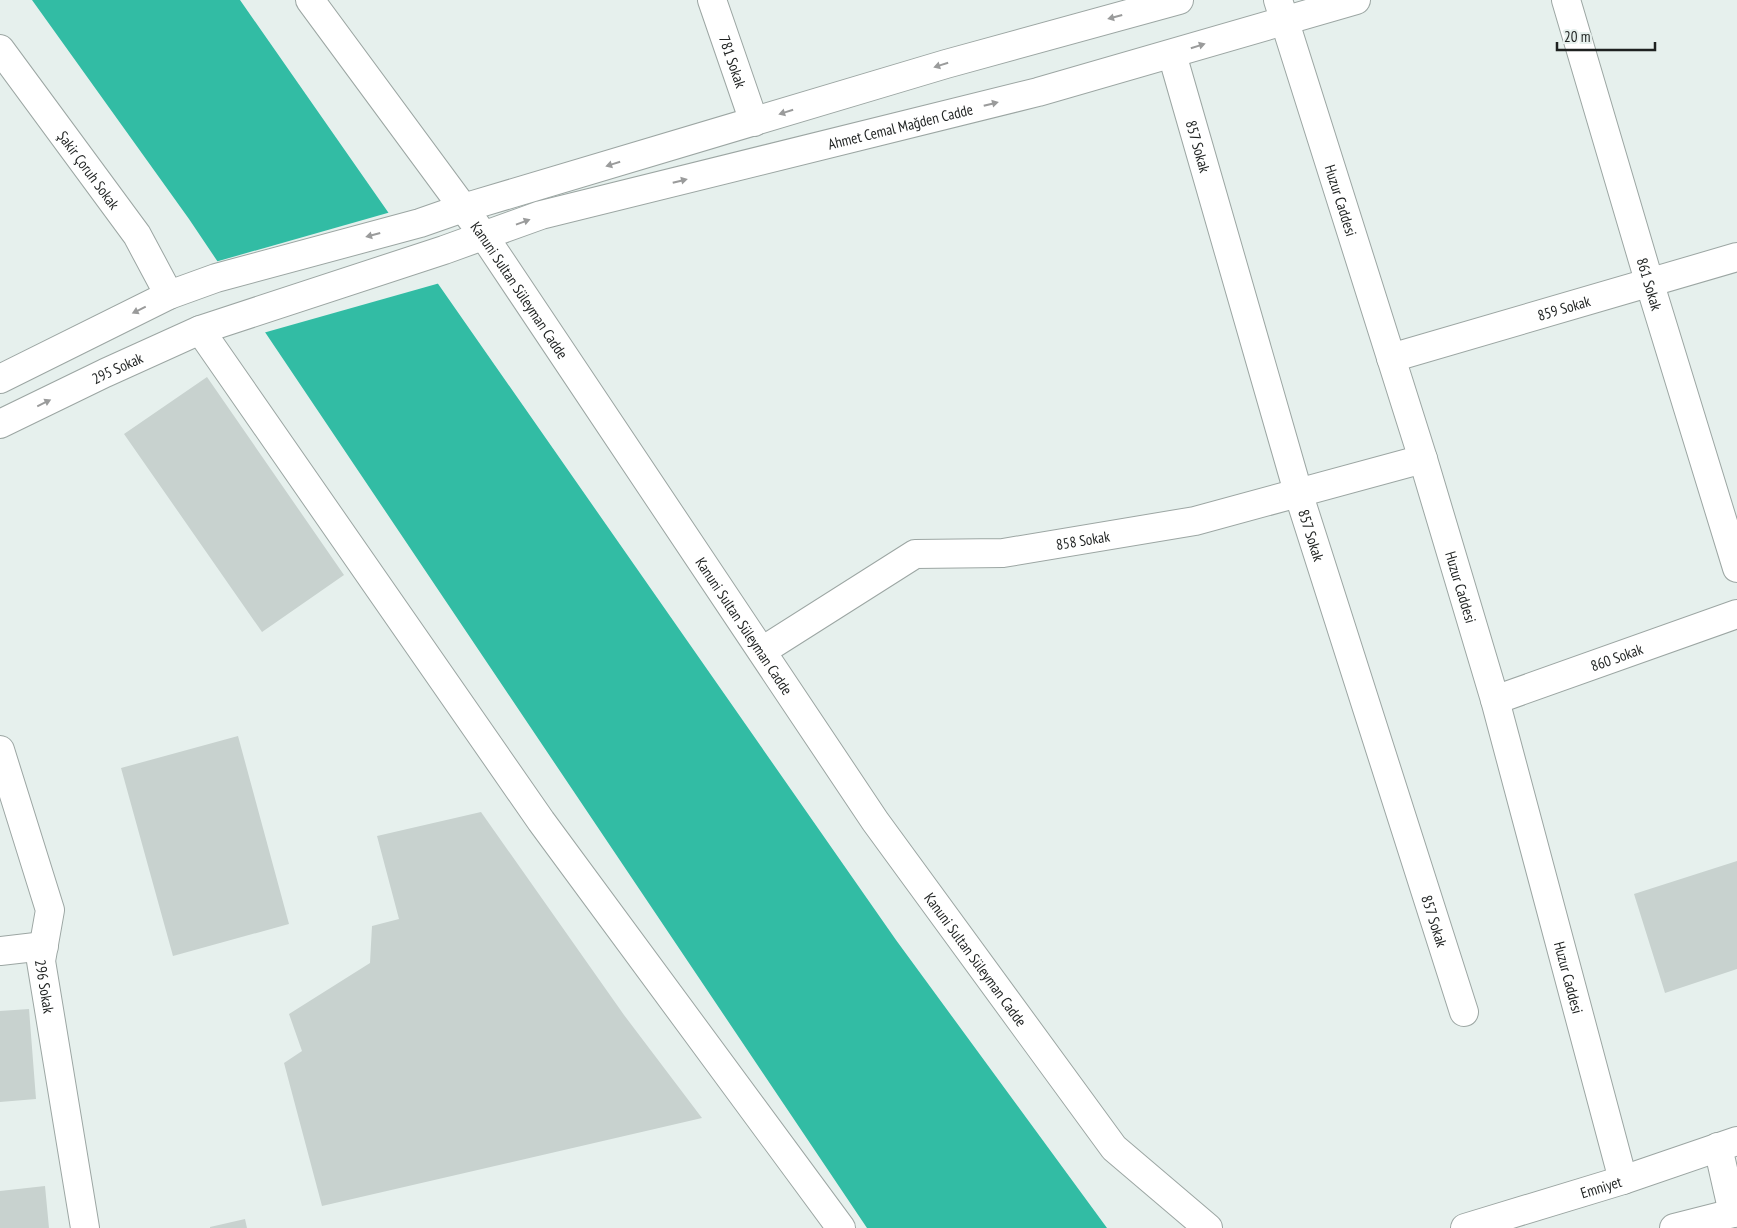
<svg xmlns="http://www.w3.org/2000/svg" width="1737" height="1228" viewBox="0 0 1737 1228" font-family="'PT Sans Narrow',sans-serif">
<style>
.water{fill:#32bca4}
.pier{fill:#e6f0ed}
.building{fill:#c8d2cf}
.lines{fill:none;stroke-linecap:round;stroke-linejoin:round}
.minor-casing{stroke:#9ca6a3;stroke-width:30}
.major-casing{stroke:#9ca6a3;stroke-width:30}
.highway-casing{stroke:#9ca6a3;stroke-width:30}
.minor{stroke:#fff;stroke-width:28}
.major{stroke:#fff;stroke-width:28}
.highway{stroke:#fff;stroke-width:28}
.oneway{fill:#9a9b9b}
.labels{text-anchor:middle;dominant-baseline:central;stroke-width:4;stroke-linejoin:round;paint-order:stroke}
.street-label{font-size:15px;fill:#1e2120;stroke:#e6f0ed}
</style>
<rect width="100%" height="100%" fill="#e6f0ed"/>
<!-- water -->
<path class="water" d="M 32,0 L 240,0 L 896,940 L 1107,1228 L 867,1228 L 189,219 Z"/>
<!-- pier -->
<path class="pier" d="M 391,212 L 440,283 L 263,333 L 215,262 Z"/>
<!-- building -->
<path class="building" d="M 207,377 L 344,575 L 262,632 L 124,434 Z
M 238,736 L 289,924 L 173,956 L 121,768 Z
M 481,812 L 624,1015 L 702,1118 L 322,1206 L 284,1063 L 302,1051 L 289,1014 L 370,963 L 372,926 L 399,919 L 377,836 Z
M 1737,861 L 1737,969 L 1665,993 L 1634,894 Z
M 29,1009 L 36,1099 L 0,1102 L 0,1011 Z
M 45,1186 L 49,1228 L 0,1228 L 0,1191 Z
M 245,1219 L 247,1228 L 210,1228 L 210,1227 Z"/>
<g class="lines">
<defs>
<g id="minor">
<path id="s1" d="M 310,0 L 484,236 L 875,821 L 1114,1148 L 1208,1228"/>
<path id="s2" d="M 712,0 L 754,122"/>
<path id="s3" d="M 1278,0 L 1423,459 L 1495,700 L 1623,1180"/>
<path id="s4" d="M 1566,0 L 1649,281 L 1737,568"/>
<path id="s5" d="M 0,49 L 137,235 L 169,295"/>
<path id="s6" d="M 1172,54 L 1298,492 L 1464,1012"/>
<path d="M 200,330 L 541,821 L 841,1228"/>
<path id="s7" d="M 1391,358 L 1737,257"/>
<path id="s8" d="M 762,651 L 915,554 L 1003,553 L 1195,521 L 1423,459"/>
<path id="s9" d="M 1495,700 L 1737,614"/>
<path id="s10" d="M 0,750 L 50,910 L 41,961 L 85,1228"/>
<path d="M 0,951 L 44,946"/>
<path d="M 1718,1147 L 1733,1213"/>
<path id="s11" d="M 1465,1228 L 1623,1180 L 1737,1141"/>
</g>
<g id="major">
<path d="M 0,379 L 169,295 L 216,278 L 420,223 L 463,208 L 946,64 L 1179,0"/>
<path id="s12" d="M 0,424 L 105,373 L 200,330 L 444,250 L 541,215 L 1038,92 L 1356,0"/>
</g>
<path id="highway" d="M 1674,1228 L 1737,1212"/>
</defs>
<!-- minor casing -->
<use href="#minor" class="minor-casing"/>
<!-- major casing -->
<use href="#major" class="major-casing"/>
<!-- highway casing -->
<use href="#highway" class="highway-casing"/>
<!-- minor -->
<use href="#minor" class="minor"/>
<!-- major -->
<use href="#major" class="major"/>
<!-- highway -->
<use href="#highway" class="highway"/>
</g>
<!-- one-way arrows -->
<defs><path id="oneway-solid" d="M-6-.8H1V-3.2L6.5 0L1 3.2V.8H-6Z" transform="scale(1.25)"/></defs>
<g class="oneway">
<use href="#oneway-solid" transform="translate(1115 17) rotate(165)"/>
<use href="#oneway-solid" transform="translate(1198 46) rotate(-17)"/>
<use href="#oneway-solid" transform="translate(941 65) rotate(163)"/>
<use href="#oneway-solid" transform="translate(991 104) rotate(-14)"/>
<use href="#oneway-solid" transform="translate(786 112) rotate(163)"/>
<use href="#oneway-solid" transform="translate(613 164) rotate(163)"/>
<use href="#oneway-solid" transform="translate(680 181) rotate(-14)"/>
<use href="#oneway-solid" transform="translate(523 222) rotate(-20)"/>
<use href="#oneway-solid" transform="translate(373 235) rotate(165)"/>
<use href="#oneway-solid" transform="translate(139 310) rotate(154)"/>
<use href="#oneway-solid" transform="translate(44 403) rotate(-26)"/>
</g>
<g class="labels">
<!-- street labels -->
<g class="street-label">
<text stroke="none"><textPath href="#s2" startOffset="65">781 Sokak</textPath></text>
<text stroke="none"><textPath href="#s12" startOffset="951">Ahmet Cemal Mağden Cadde</textPath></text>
<text stroke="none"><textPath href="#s6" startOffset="96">857 Sokak</textPath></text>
<text stroke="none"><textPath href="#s5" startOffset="150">Şakir Çoruh Sokak</textPath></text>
<text stroke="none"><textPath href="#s3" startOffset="210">Huzur Caddesi</textPath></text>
<text stroke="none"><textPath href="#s4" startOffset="296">861 Sokak</textPath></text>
<text stroke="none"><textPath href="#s1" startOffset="358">Kanuni Sultan Süleyman Cadde</textPath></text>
<text stroke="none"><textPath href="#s7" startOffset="180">859 Sokak</textPath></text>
<text stroke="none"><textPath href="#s12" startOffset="130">295 Sokak</textPath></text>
<text stroke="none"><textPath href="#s6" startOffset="501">857 Sokak</textPath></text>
<text stroke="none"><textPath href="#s8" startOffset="350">858 Sokak</textPath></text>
<text stroke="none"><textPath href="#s3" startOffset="615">Huzur Caddesi</textPath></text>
<text stroke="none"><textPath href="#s1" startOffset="762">Kanuni Sultan Süleyman Cadde</textPath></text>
<text stroke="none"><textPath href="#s9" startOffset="129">860 Sokak</textPath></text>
<text stroke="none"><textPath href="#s6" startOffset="906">857 Sokak</textPath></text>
<text stroke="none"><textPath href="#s1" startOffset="1168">Kanuni Sultan Süleyman Cadde</textPath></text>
<text stroke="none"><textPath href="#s3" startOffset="1020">Huzur Caddesi</textPath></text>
<text stroke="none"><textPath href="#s10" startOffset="245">296 Sokak</textPath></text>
<text stroke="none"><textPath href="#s11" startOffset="142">Emniyet</textPath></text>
</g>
</g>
<!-- scale -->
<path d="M1557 42v8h98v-8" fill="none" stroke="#1e2120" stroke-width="2.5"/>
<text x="1564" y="42" font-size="15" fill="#1e2120" stroke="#e6f0ed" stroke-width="4" paint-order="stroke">20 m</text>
</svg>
